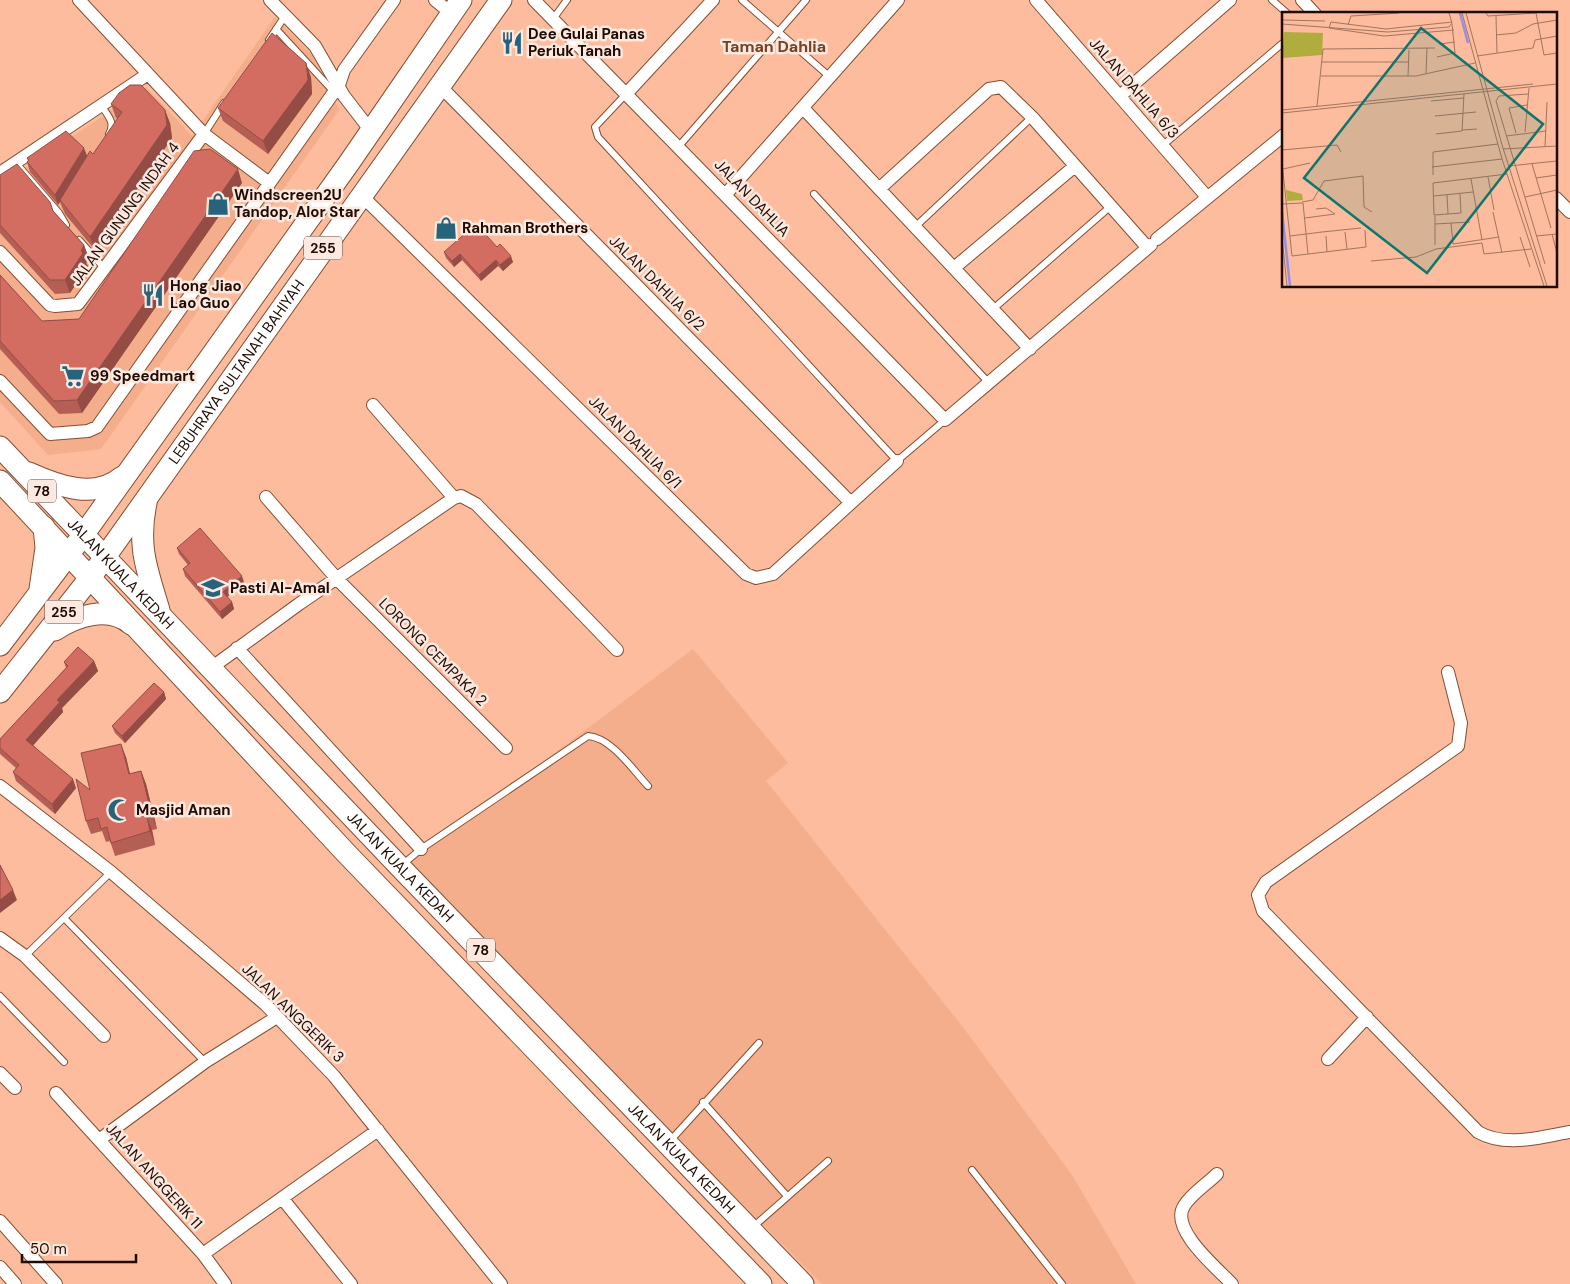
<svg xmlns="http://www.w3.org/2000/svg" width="1570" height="1284" viewBox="0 0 1570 1284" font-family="'DM Sans',sans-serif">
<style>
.built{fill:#f4ae8b}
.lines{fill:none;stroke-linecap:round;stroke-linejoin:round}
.service-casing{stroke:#864e32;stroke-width:8}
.minor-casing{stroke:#864e32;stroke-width:14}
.primary-casing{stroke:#864e32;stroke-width:23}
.service{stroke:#fff;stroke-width:6}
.minor{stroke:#fff;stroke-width:12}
.primary{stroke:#fff;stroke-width:21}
.wall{fill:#b55e54}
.shaded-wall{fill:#944c45}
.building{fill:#d36d62;stroke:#944c45}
.labels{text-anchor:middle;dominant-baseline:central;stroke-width:5;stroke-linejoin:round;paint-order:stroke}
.shield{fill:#fde9df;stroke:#624e44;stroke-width:1}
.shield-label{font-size:14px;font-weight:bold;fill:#200b02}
.poi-label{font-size:15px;font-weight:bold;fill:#200b02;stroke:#fde9df;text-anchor:start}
.street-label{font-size:15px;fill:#200b02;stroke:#fde9df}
.neighbourhood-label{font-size:16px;font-weight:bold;fill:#754023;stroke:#fde9df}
.inset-river{fill:none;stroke:#978ee8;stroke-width:2.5}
.inset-road{fill:none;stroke:#a4755f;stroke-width:1}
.view{fill:#0f766e;fill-opacity:0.15;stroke:#0f766e;stroke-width:2.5}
.inset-edge{fill:none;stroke:#200b02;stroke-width:2.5}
</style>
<rect width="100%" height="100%" fill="#fcbc9d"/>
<!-- built -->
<path class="built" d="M 275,17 L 313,56 L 339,110 L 101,449 L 48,455 L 0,402 L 0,185 L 146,87 L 192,136 Z
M 693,649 L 788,763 L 766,781 L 962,1026 L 1072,1175 L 1136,1284 L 822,1284 L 405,866 Z"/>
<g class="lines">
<defs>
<path id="service" d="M 742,0 L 830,77
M 1272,0 L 1288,14
M 553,19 L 567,0
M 276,29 L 334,92
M 269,40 L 285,16
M 627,93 L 595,127 L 598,137 L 897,461 L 945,420
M 101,105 C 107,115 116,122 109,134
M 204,134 L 224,103
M 679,146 L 806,0
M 1162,146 L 1284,42
M 16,163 L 59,213 L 66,225
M 814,194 L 989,383
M 915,227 L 1032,117
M 79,240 L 105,269
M 993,309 L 1111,206
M 402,865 L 421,849 L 588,736 C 612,738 632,769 648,786
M 64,918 L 205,1062
M 25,956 L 111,872
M 0,996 L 64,1062
M 703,1102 L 787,1196
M 670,1141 L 759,1043
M 972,1170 L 1062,1284
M 753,1227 L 828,1161"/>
<path id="minor" d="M 79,0 L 204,134 L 268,182
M 270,0 L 315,46 L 344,96 L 371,131
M 435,0 L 451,13
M 534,0 L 945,420 L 1151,245
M 1036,0 L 1207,197
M 1302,0 L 1315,14
M 441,87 L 851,503
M 627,93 L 713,0
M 1120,96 L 1230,0
M 803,108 L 1030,349
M 0,173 L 148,74
M 879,189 L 989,89 L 1001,87 L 1032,117 L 1147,247
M 726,194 L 898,0
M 361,195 L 746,574 L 756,578 L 773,574 L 897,461
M 1556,198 L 1570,212
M 1157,239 L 1284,135
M 0,252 L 50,305 L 55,306 L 78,304 L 204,134
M 954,268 L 1075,166
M 0,381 L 50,434 L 88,431 L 97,427 L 339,85 L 344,70 L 394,0
M 373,405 L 454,498
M 266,497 L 337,579 L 506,748
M 237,648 L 421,849
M 211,668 L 299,604 L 454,498 L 461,496 L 476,504 L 617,650
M 1448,672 L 1461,723 L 1458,746 L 1266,882 L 1258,895 L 1263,911 L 1478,1132 C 1506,1148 1540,1137 1570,1132
M 0,786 L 111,872 L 266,1005 L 334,1076 L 501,1284
M 0,938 L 25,956 L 104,1036
M 1328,1059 L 1367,1017
M 0,1073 L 15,1088
M 56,1093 L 203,1254 L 225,1284
M 99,1140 L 205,1062 L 277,1017
M 1217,1174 C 1207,1184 1191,1194 1184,1206 C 1169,1229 1218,1269 1232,1284
M 282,1198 L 351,1284
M 0,1221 L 56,1284
M 203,1254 L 378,1130
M 0,1267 L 15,1284"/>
<g id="primary">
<path id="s1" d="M 0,447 L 400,867 L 803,1284"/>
<path d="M 29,473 C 58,486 95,500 122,477"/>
<path d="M 0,481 L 346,853 L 761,1284"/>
<path d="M 146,503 C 137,546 147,570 159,610"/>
<path d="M 40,589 L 46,548 L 44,527"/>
<path d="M 55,630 C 76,616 109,605 131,624"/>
<path d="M 0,645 L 84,534 L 349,163 L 461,0"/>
<path id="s2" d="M 0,692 L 90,578 L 501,0"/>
</g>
</defs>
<!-- service casing -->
<use href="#service" class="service-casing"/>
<!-- minor casing -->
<use href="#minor" class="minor-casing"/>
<!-- primary casing -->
<use href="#primary" class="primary-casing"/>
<!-- service -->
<use href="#service" class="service"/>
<!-- minor -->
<use href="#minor" class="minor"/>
<!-- primary -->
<use href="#primary" class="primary"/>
</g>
<!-- wall -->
<path class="wall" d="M 311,77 L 312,94 L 268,154 L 223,121 L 218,108 Z
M 111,104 L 170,123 L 172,138 L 95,250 L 65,214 L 60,202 L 58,205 L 30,172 L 27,162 L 28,161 L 27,158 L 87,156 L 93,154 L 118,119 L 116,118 Z
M 0,175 L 53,211 L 84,245 L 89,259 L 86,263 L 88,266 L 70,293 L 55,294 L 0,233 Z
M 242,183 L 82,413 L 59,414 L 0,349 L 0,275 L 42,321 L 79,319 Z
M 497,247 L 513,262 L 503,271 L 498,266 L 481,281 L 462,260 L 454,267 L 446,258 L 444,252 Z
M 177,548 L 244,582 L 227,597 L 232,602 L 234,609 L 222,619 L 185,576 L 183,569 L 188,565 L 179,554 Z
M 94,661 L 98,671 L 62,708 L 63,712 L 33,745 L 76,788 L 55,814 L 16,781 L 13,772 L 16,768 L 0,754 L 0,739 L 66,668 L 64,662 Z
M 164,692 L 166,699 L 125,743 L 115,733 L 112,726 Z
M 126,757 L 130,774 L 141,771 L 146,784 L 157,829 L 152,830 L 155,845 L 115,856 L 110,841 L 106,842 L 102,831 L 91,834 L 86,821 L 90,790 Z"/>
<!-- shaded-wall -->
<path class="shaded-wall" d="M 306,63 L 311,77 L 312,94 L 268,154 L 263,141 Z
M 165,110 L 170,123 L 172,138 L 95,250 L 90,237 Z
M 84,148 L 88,158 L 58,205 L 55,195 Z
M 238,169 L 242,183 L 82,413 L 77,400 Z
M 84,245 L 89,259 L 86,263 L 88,266 L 70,293 L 65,280 Z
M 460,254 L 462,260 L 454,267 L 452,261 Z
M 511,256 L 513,262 L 503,271 L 500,265 Z
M 496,260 L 498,266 L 481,281 L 479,275 Z
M 242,576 L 244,582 L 225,599 L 223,592 Z
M 232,602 L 234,609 L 222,619 L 220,612 Z
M 94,661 L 98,671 L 62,708 L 63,712 L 30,749 L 26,740 L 57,700 Z
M 164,692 L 166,699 L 125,743 L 122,736 Z
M 121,744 L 126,757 L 133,787 L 129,774 Z
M 141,771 L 146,784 L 157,829 L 152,816 Z
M 73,779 L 76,788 L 55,814 L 52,804 Z
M 147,817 L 152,830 L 155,845 L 150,831 Z
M 13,890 L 17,900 L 0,913 L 0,900 Z"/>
<!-- building -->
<path class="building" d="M 272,33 L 306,63 L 308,80 L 263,141 L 218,108 Z
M 130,85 L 141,85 L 165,110 L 167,125 L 90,237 L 60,200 L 90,151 L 93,154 L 122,112 L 111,104 L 119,93 Z
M 66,131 L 84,148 L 55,195 L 27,162 L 29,160 L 27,158 Z
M 210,149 L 238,169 L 77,400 L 54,401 L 0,341 L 0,275 L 42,321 L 79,319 L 194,151 Z
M 17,164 L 50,202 L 53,211 L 84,245 L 81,251 L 83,253 L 65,280 L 50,280 L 0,225 L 0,175 Z
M 476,224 L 497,247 L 500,244 L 511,256 L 500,265 L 496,260 L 479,275 L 460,254 L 452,261 L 444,252 Z
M 200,528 L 242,576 L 223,592 L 232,602 L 220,612 L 183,569 L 190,563 L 177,548 Z
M 78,647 L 94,661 L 57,700 L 60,702 L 26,740 L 73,779 L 52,804 L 13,772 L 19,765 L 0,748 L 0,739 L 68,666 L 64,662 Z
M 154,683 L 164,692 L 122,736 L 112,726 Z
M 121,744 L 129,774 L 141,771 L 152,816 L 147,817 L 150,831 L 111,843 L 107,827 L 101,829 L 98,818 L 86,821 L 76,779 L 90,790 L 81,753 Z
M 0,865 L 13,890 L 0,900 Z"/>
<!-- icons -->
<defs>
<symbol id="restaurant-bare" viewBox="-9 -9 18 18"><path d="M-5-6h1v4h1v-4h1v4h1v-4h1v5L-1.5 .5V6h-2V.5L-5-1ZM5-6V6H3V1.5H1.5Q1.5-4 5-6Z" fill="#27637b" stroke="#fde9df" stroke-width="2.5" paint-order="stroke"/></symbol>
<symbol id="shop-bare" viewBox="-9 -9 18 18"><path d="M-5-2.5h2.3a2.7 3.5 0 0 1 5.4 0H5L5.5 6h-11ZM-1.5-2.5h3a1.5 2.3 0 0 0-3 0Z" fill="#27637b" stroke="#fde9df" stroke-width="2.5" paint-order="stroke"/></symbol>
<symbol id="supermarket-bare" viewBox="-9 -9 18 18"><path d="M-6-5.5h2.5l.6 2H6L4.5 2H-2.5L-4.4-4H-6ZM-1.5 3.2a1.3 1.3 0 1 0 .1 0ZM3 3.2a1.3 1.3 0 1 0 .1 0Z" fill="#27637b" stroke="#fde9df" stroke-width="2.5" paint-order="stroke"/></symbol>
<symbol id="school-bare" viewBox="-9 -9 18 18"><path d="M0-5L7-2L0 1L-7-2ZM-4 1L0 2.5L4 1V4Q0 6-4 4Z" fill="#27637b" stroke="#fde9df" stroke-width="2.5" paint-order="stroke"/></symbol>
<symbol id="mosque-bare" viewBox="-9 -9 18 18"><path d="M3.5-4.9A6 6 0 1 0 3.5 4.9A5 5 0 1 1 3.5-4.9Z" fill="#27637b" stroke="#fde9df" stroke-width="2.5" paint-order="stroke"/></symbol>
</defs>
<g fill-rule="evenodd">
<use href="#restaurant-bare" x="496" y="27" width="32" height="32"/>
<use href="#shop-bare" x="202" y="188" width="32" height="32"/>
<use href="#shop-bare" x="430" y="212" width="32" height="32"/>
<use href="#restaurant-bare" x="137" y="279" width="32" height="32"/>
<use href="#supermarket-bare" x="57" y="360" width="32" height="32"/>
<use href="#school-bare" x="197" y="572" width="32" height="32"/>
<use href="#mosque-bare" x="103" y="794" width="32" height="32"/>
</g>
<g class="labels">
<!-- shield labels -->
<g class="shield">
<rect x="304" y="236.5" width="38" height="23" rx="4"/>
<rect x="28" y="479.5" width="28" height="23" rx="4"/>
<rect x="45" y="600.5" width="38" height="23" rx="4"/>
<rect x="467" y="938.5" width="28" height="23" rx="4"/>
</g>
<g class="shield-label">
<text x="323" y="248">255</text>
<text x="42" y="491">78</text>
<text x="64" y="612">255</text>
<text x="481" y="950">78</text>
</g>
<!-- poi labels -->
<g class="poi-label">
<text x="528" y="34">Dee Gulai Panas<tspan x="528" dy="17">Periuk Tanah</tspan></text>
<text x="234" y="195">Windscreen2U<tspan x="234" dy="17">Tandop, Alor Star</tspan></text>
<text x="462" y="228">Rahman Brothers</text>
<text x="170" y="286">Hong Jiao<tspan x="170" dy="17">Lao Guo</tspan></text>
<text x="90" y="376">99 Speedmart</text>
<text x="230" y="588">Pasti Al-Amal</text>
<text x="136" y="810">Masjid Aman</text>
</g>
<!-- street labels -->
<g class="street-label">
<text transform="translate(1134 88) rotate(49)">JALAN DAHLIA 6/3</text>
<text transform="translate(752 198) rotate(46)">JALAN DAHLIA</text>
<text transform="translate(125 214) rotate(-54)">JALAN GUNUNG INDAH 4</text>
<text transform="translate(657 283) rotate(45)">JALAN DAHLIA 6/2</text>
<text stroke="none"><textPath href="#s2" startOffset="398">LEBUHRAYA SULTANAH BAHIYAH</textPath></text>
<text transform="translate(635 442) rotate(45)">JALAN DAHLIA 6/1</text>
<text stroke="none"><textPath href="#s1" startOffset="175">JALAN KUALA KEDAH</textPath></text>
<text transform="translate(433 652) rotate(45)">LORONG CEMPAKA 2</text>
<text stroke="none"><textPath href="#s1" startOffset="580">JALAN KUALA KEDAH</textPath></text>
<text transform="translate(293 1013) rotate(44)">JALAN ANGGERIK 3</text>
<text stroke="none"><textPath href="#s1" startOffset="985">JALAN KUALA KEDAH</textPath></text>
<text transform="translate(154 1176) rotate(48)">JALAN ANGGERIK 11</text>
</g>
<!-- neighbourhood labels -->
<g class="neighbourhood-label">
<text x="774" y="46">Taman Dahlia</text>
</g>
</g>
<!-- overview -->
<g transform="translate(1282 12)">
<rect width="275" height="275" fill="#fcbc9d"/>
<path d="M 2,20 L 41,21 L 40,43 L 0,46 ZM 4,178 L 20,182 L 21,188 L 5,189 Z" fill="#b0ac3d"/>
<path class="inset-river" d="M 178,1 L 186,31M 0,200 L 8,274"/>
<path class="inset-road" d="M 180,1 L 220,147 L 262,274M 184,1 L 220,133 L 265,274M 204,1 L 206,4 L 254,1M 254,1 L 262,43 L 275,41M 214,4 L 215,41M 0,8 L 43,9M 170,10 L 104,17 L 49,10 L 47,16 L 102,24 L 172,18M 0,12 L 106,20 L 167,15 L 170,11 L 167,1M 66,13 L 69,4 L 117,1M 214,23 L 234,21 L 251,12 L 275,8M 157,32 L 173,30M 195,44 L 251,36 L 253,28 L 275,24M 155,45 L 173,41 L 170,12M 40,50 L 126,50M 144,62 L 145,36M 39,64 L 134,64 L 193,51M 126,64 L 127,38M 246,82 L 217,84 L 214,89 L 263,252M 149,89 L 182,86M 35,94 L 41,37 L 153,36M 0,98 L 251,72M 0,101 L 275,72M 153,104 L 194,100M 180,118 L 195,117M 243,120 L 247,76M 234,121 L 227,96 L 245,93M 154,122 L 180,119 L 182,82M 224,124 L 264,119M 263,135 L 265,90M 221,137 L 275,134M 0,138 L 55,133 L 59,140M 0,151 L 10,244 L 84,235 L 83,218M 250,152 L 269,216M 227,154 L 275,149M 150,155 L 220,147M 1,157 L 28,151M 151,163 L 151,140 L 216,132M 206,165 L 212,198M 254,166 L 275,163M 189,167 L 200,228M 165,183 L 166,202M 152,184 L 191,180M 243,185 L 275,178M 20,190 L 31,188 L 42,169 L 81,164 L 82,195 L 90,200M 0,192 L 21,191 L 26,242M 211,200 L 220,241M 152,203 L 151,171 L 225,162M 152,203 L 179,201 L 178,182M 153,204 L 153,233M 23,206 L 53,202 L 44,196 L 34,197M 169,211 L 171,232 L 217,225M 153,212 L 188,210M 40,220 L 79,216M 63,220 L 65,237M 270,222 L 275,241M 8,224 L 40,220M 44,224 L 45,240M 254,224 L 275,222M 0,225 L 5,274M 238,225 L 248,255M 89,249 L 134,245 L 154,237 L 200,231 L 202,242 L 249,237"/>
<path class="view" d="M 139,16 L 261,112 L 145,261 L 22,166 Z"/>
<rect width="275" height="275" class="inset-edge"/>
</g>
<!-- scale -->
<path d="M22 1254v8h114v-8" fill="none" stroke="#200b02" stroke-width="2.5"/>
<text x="30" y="1254" font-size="15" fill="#200b02" stroke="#fde9df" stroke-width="4" paint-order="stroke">50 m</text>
</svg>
